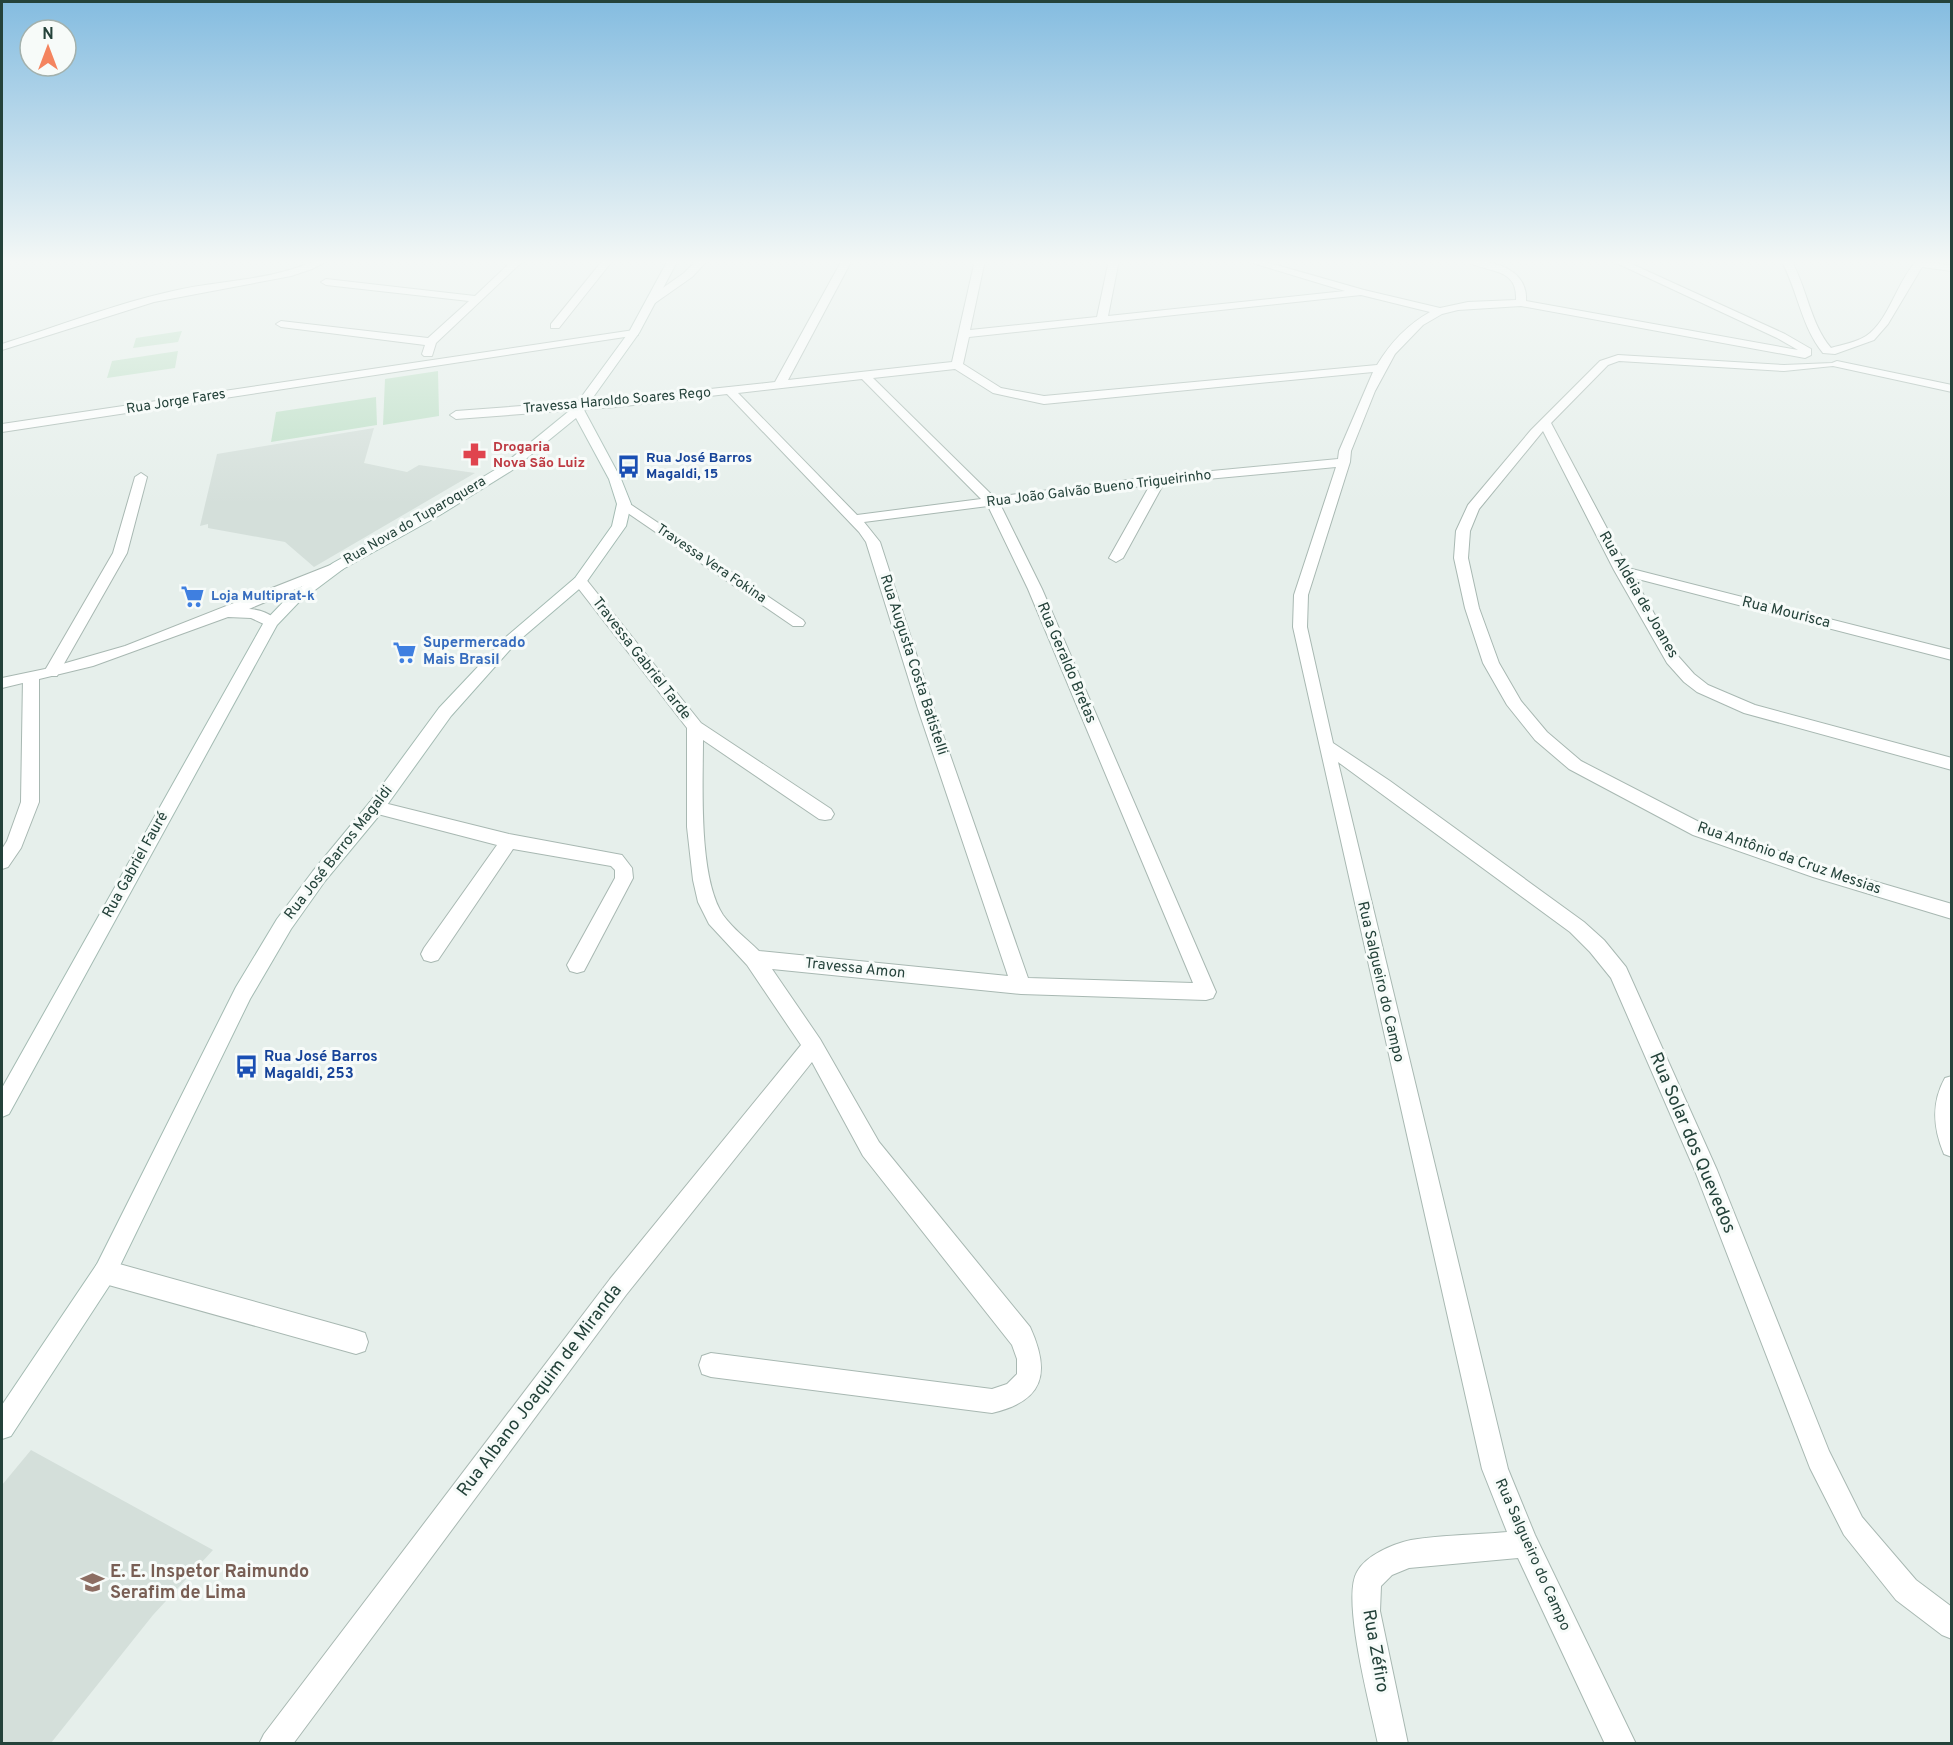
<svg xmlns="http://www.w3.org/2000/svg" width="1953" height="1745" viewBox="0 0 1953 1745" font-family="Overpass,sans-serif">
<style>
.built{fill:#d4dfda}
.green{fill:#bfe0c8}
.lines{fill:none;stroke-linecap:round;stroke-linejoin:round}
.minor-casing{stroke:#a8b8b2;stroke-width:2}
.tertiary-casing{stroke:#a8b8b2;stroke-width:2}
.secondary-casing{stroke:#a4bbb3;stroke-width:2}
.minor{fill:#fff;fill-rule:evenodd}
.tertiary{fill:#fff;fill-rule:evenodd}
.secondary{fill:#fff;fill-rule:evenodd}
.labels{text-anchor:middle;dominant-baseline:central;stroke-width:6;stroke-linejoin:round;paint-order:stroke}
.far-street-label{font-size:14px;fill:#24423a;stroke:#f7fbf9}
.far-health-label{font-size:14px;font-weight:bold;fill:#be3a42;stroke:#f7fbf9;text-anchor:start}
.far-transit-label{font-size:14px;font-weight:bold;fill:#164399;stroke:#f7fbf9;text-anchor:start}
.far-shop-label{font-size:14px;font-weight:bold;fill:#366cbe;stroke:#f7fbf9;text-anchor:start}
.street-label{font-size:15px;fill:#24423a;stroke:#f7fbf9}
.shop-label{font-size:15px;font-weight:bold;fill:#366cbe;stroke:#f7fbf9;text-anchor:start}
.transit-label{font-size:15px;font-weight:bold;fill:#164399;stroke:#f7fbf9;text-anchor:start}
.near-street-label{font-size:18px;fill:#24423a;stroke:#f7fbf9}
.near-education-label{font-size:18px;font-weight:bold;fill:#785e54;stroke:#f7fbf9;text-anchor:start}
</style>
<rect width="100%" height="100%" fill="#e6efeb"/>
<!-- built -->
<path class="built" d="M 374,428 L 364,463 L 407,472 L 419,465 L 475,473 L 314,567 L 285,542 L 208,528 L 208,524 L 200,526 L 217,454 Z
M 31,1450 L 213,1550 L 153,1615 L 51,1743 L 2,1743 L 2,1485 Z"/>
<!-- green -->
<path class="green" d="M 182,331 L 178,342 L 133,348 L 136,338 Z
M 178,351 L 175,368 L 107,378 L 112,361 Z
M 438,371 L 439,416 L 383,425 L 385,379 Z
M 376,397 L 377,425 L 271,442 L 276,412 Z"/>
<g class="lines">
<defs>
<path id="minor" d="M 316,260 L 329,260 L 312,269 L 291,276 L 154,302 L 2,350 L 2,344 C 59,326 114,304 173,291 C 220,280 272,281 316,260 Z
M 513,260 L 524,260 L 436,343 L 432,356 L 424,356 L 422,354 L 425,345 L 281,327 L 276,324 L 281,321 L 428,338 L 469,301 L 326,285 L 321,282 L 326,279 L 475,296 Z
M 603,260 L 613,260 L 559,328 L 551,328 L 551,324 Z
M 697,260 L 708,260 L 692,277 L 655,303 L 647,303 L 647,299 L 684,273 Z
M 842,260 L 852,260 L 788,380 L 952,362 L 975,260 L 985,260 L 970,330 L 1097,317 L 1109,260 L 1119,260 L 1108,316 L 1345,291 L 1243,260 L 1259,260 L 1364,290 L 1440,308 L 1468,302 L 1516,300 C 1518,265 1484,274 1465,260 C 1492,260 1528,268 1526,301 L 1798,350 L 1777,338 L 1610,260 L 1623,260 L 1785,334 L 1811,349 L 1811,355 L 1805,358 L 1521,306 L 1458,310 L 1442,314 L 1423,325 L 1395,354 L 1375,391 L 1351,451 L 1350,462 L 1308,595 L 1307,627 L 1333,743 L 1390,781 L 1584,922 L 1604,940 L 1626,967 L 1717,1170 L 1829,1451 L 1862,1517 L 1916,1580 L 1952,1607 L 1952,1639 L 1942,1635 L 1896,1600 L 1844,1535 L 1810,1468 L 1695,1171 L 1611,978 L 1590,952 L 1570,932 L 1338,762 L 1508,1469 L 1535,1535 L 1636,1744 L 1605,1744 L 1518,1558 L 1409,1568 L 1392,1575 L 1381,1586 L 1380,1611 L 1408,1744 L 1378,1744 C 1371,1709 1341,1599 1357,1572 C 1366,1555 1393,1544 1411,1540 C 1442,1535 1475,1535 1507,1532 L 1482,1469 L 1293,627 L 1294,595 L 1336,467 L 1164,483 L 1123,558 L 1116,562 L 1109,558 L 1150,485 L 1000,504 L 1042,589 L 1216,992 L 1213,998 L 1206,1000 L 1021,994 L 772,969 L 820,1039 L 879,1142 L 1030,1327 C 1051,1373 1044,1401 992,1413 L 711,1377 L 702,1374 L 699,1365 L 702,1356 L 711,1353 L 992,1389 L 1007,1384 L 1017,1374 L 1017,1359 L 1012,1345 L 863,1156 L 812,1062 L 626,1295 L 293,1744 L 259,1744 L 264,1734 L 610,1279 L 801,1045 L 747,965 L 709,924 L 698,902 L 693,880 L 687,827 L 687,728 L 575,584 L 573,581 L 575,578 L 585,578 L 701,723 L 831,809 L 834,814 L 831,819 L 825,820 L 819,819 L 703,740 C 703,785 698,877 723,915 C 733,929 747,939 759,951 L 1008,976 L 918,709 L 866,542 L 859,532 L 727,394 L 616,407 L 456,419 L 450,415 L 456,411 L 616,399 L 775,382 ZM 1361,295 L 1430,312 C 1407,325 1391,342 1377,365 L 1044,396 L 1001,388 L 963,364 L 969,337 ZM 955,369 L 993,393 L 1044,404 L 1373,372 L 1339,451 L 1338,459 L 1159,476 L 994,497 L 873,378 ZM 862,379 L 981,499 L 857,515 L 738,393 ZM 988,506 L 1028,589 L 1193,983 L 1028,978 L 934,709 L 880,542 L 864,522 Z
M 1781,260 L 1791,260 C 1807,288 1810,323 1831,348 C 1841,345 1857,342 1866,336 C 1889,321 1897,281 1916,262 L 1952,265 L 1952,271 L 1922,267 L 1888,324 L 1874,340 L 1835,354 L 1823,353 C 1801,326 1798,291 1781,260 Z
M 634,330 L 638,331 L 638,335 L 2,432 L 2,424 Z
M 1618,355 L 1784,365 L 1832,363 L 1837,361 L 1952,385 L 1952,392 L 1833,366 L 1784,371 L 1619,361 L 1608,365 L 1551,423 L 1628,568 L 1952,650 L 1952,660 L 1634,578 L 1678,656 L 1694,674 L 1708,685 L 1755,705 L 1952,758 L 1952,770 L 1744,713 L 1697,692 L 1684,682 L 1667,663 L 1614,570 L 1543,431 L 1479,509 L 1470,531 L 1468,558 L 1479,608 L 1499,663 L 1521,701 L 1547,732 L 1581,761 L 1705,825 L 1822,866 L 1952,904 L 1952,919 L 1813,877 L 1693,835 L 1569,769 L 1535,740 L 1507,705 L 1483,663 L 1465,608 L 1454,558 L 1456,531 L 1468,505 L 1531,430 L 1600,361 Z
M 141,473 L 147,477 L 127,553 L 57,676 L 47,676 L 44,672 L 113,553 L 135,477 Z
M 624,500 L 803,620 L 805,623 L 803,626 L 793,626 L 619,507 L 617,504 L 619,501 Z
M 31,673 L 39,678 L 39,802 L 21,848 L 8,867 L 2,869 L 2,849 L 7,841 L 21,802 L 23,678 Z
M 376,801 L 509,834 L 622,855 L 632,868 L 633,878 L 584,971 L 577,973 L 570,971 L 567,965 L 615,878 L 615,870 L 611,866 L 513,849 L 438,960 L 431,962 L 424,960 L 421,954 L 424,948 L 497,845 L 370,812 L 367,807 L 370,802 Z
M 1952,1076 L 1952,1157 L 1944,1154 C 1933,1128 1931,1103 1945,1078 Z
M 105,1260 L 356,1330 L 365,1333 L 368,1342 L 365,1351 L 356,1354 L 105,1284 L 97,1280 L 93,1272 L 97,1264 Z"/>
<path id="tertiary" d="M 338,562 L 343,563 L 345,566 L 343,569 L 249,609 C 259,609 272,614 278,622 L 276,625 L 266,625 L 251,618 L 228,617 L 93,666 L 2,688 L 2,678 L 45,669 L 125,646 Z"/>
<path id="secondary" d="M 668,260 L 678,260 L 639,333 L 584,410 L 621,479 L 631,504 L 626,526 L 585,584 L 516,643 L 451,716 L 382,812 L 325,881 L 291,929 L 250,999 L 113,1280 L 11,1436 L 2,1439 L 2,1405 L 97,1264 L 236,987 L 277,919 L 313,871 L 370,802 L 439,708 L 506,637 L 575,578 L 612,526 L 617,504 L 609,479 L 576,418 L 511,471 L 440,515 L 343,569 L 299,602 L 277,625 L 9,1114 L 2,1117 L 2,1088 L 264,622 L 289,596 L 333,563 L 430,509 L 503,465 L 574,407 L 629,332 Z"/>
</defs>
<!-- minor casing -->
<use href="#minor" class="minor-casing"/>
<!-- tertiary casing -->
<use href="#tertiary" class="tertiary-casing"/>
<!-- secondary casing -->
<use href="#secondary" class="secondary-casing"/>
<!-- minor -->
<use href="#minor" class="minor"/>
<!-- tertiary -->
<use href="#tertiary" class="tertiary"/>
<!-- secondary -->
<use href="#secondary" class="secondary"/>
</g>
<!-- sky -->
<linearGradient id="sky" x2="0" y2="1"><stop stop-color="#84bce0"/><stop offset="0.52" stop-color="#f4f8f6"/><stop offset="1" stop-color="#f4f8f6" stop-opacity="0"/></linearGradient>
<rect width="1953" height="504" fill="url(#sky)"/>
<!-- icons -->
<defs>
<symbol id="pharmacy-bare" viewBox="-9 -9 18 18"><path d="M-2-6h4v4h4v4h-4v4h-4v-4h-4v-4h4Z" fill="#e0444e" stroke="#f7fbf9" stroke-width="2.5" paint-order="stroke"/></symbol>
<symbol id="bus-bare" viewBox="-9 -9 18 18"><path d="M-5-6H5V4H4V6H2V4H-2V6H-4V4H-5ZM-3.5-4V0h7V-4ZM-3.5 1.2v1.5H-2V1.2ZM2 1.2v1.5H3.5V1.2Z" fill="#1a4fb4" stroke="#f7fbf9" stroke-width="2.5" paint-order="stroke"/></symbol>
<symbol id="supermarket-bare" viewBox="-9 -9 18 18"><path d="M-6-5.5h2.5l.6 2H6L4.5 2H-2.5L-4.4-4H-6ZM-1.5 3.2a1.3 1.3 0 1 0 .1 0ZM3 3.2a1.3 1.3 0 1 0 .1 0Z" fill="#3f7fe0" stroke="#f7fbf9" stroke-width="2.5" paint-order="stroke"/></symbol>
<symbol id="school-bare" viewBox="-9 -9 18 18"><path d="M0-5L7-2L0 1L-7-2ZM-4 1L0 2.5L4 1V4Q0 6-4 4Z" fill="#8d6e63" stroke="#f7fbf9" stroke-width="2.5" paint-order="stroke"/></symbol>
</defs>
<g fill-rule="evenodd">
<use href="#pharmacy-bare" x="458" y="438" width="33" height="33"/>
<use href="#bus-bare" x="612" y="450" width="33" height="33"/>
<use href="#supermarket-bare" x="176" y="580" width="33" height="33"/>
<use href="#supermarket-bare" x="388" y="636" width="33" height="33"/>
<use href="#bus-bare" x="230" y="1050" width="33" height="33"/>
<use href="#school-bare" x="76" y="1566" width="33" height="33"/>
</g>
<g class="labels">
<!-- far-street labels -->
<g class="far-street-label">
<text transform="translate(617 401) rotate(-5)">Travessa Haroldo Soares Rego</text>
<text transform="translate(176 402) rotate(-9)">Rua Jorge Fares</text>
<text transform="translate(1099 489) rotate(-7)">Rua João Galvão Bueno Trigueirinho</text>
<text transform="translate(415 521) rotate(-30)">Rua Nova do Tuparoquera</text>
<text transform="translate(711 564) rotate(34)">Travessa Vera Fokina</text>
</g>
<!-- far-health labels -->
<g class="far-health-label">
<text x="493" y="447">Drogaria<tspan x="493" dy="16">Nova São Luiz</tspan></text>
</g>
<!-- far-transit labels -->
<g class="far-transit-label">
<text x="646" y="458">Rua José Barros<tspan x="646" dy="16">Magaldi, 15</tspan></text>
</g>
<!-- far-shop labels -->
<g class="far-shop-label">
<text x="211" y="596">Loja Multiprat-k</text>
</g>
<!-- street labels -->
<g class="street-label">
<text transform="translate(1638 595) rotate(60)">Rua Aldeia de Joanes</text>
<text transform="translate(1786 613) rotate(14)">Rua Mourisca</text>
<text transform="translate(641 659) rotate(52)">Travessa Gabriel Tarde</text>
<text transform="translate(1066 663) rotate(67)">Rua Geraldo Bretas</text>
<text transform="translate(913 665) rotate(72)">Rua Augusta Costa Batistelli</text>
<text transform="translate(339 853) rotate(-52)">Rua José Barros Magaldi</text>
<text transform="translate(1789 859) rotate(19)">Rua Antônio da Cruz Messias</text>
<text transform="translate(136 865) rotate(-61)">Rua Gabriel Fauré</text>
<text transform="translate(855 969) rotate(6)">Travessa Amon</text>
<text transform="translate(1380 982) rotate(77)">Rua Salgueiro do Campo</text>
<text transform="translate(1532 1555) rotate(66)">Rua Salgueiro do Campo</text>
</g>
<!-- shop labels -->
<g class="shop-label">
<text x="423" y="643">Supermercado<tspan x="423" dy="17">Mais Brasil</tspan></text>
</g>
<!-- transit labels -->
<g class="transit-label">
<text x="264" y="1057">Rua José Barros<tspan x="264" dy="17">Magaldi, 253</tspan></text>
</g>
<!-- near-street labels -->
<g class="near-street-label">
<text transform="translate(1692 1143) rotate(67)">Rua Solar dos Quevedos</text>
<text transform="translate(540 1391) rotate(-53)">Rua Albano Joaquim de Miranda</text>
<text transform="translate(1375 1651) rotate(80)">Rua Zéfiro</text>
</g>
<!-- near-education labels -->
<g class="near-education-label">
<text x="110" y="1572">E. E. Inspetor Raimundo<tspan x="110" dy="21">Serafim de Lima</tspan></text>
</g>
</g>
<!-- border -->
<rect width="1953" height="1745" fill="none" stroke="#24423a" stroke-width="6"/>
<!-- north arrow -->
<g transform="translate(48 48)"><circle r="28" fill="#f7fbf9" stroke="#a3b1ad" stroke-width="1.5"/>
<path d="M0-4.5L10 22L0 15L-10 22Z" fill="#f4845f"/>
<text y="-9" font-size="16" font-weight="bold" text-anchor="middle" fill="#24423a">N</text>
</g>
</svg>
